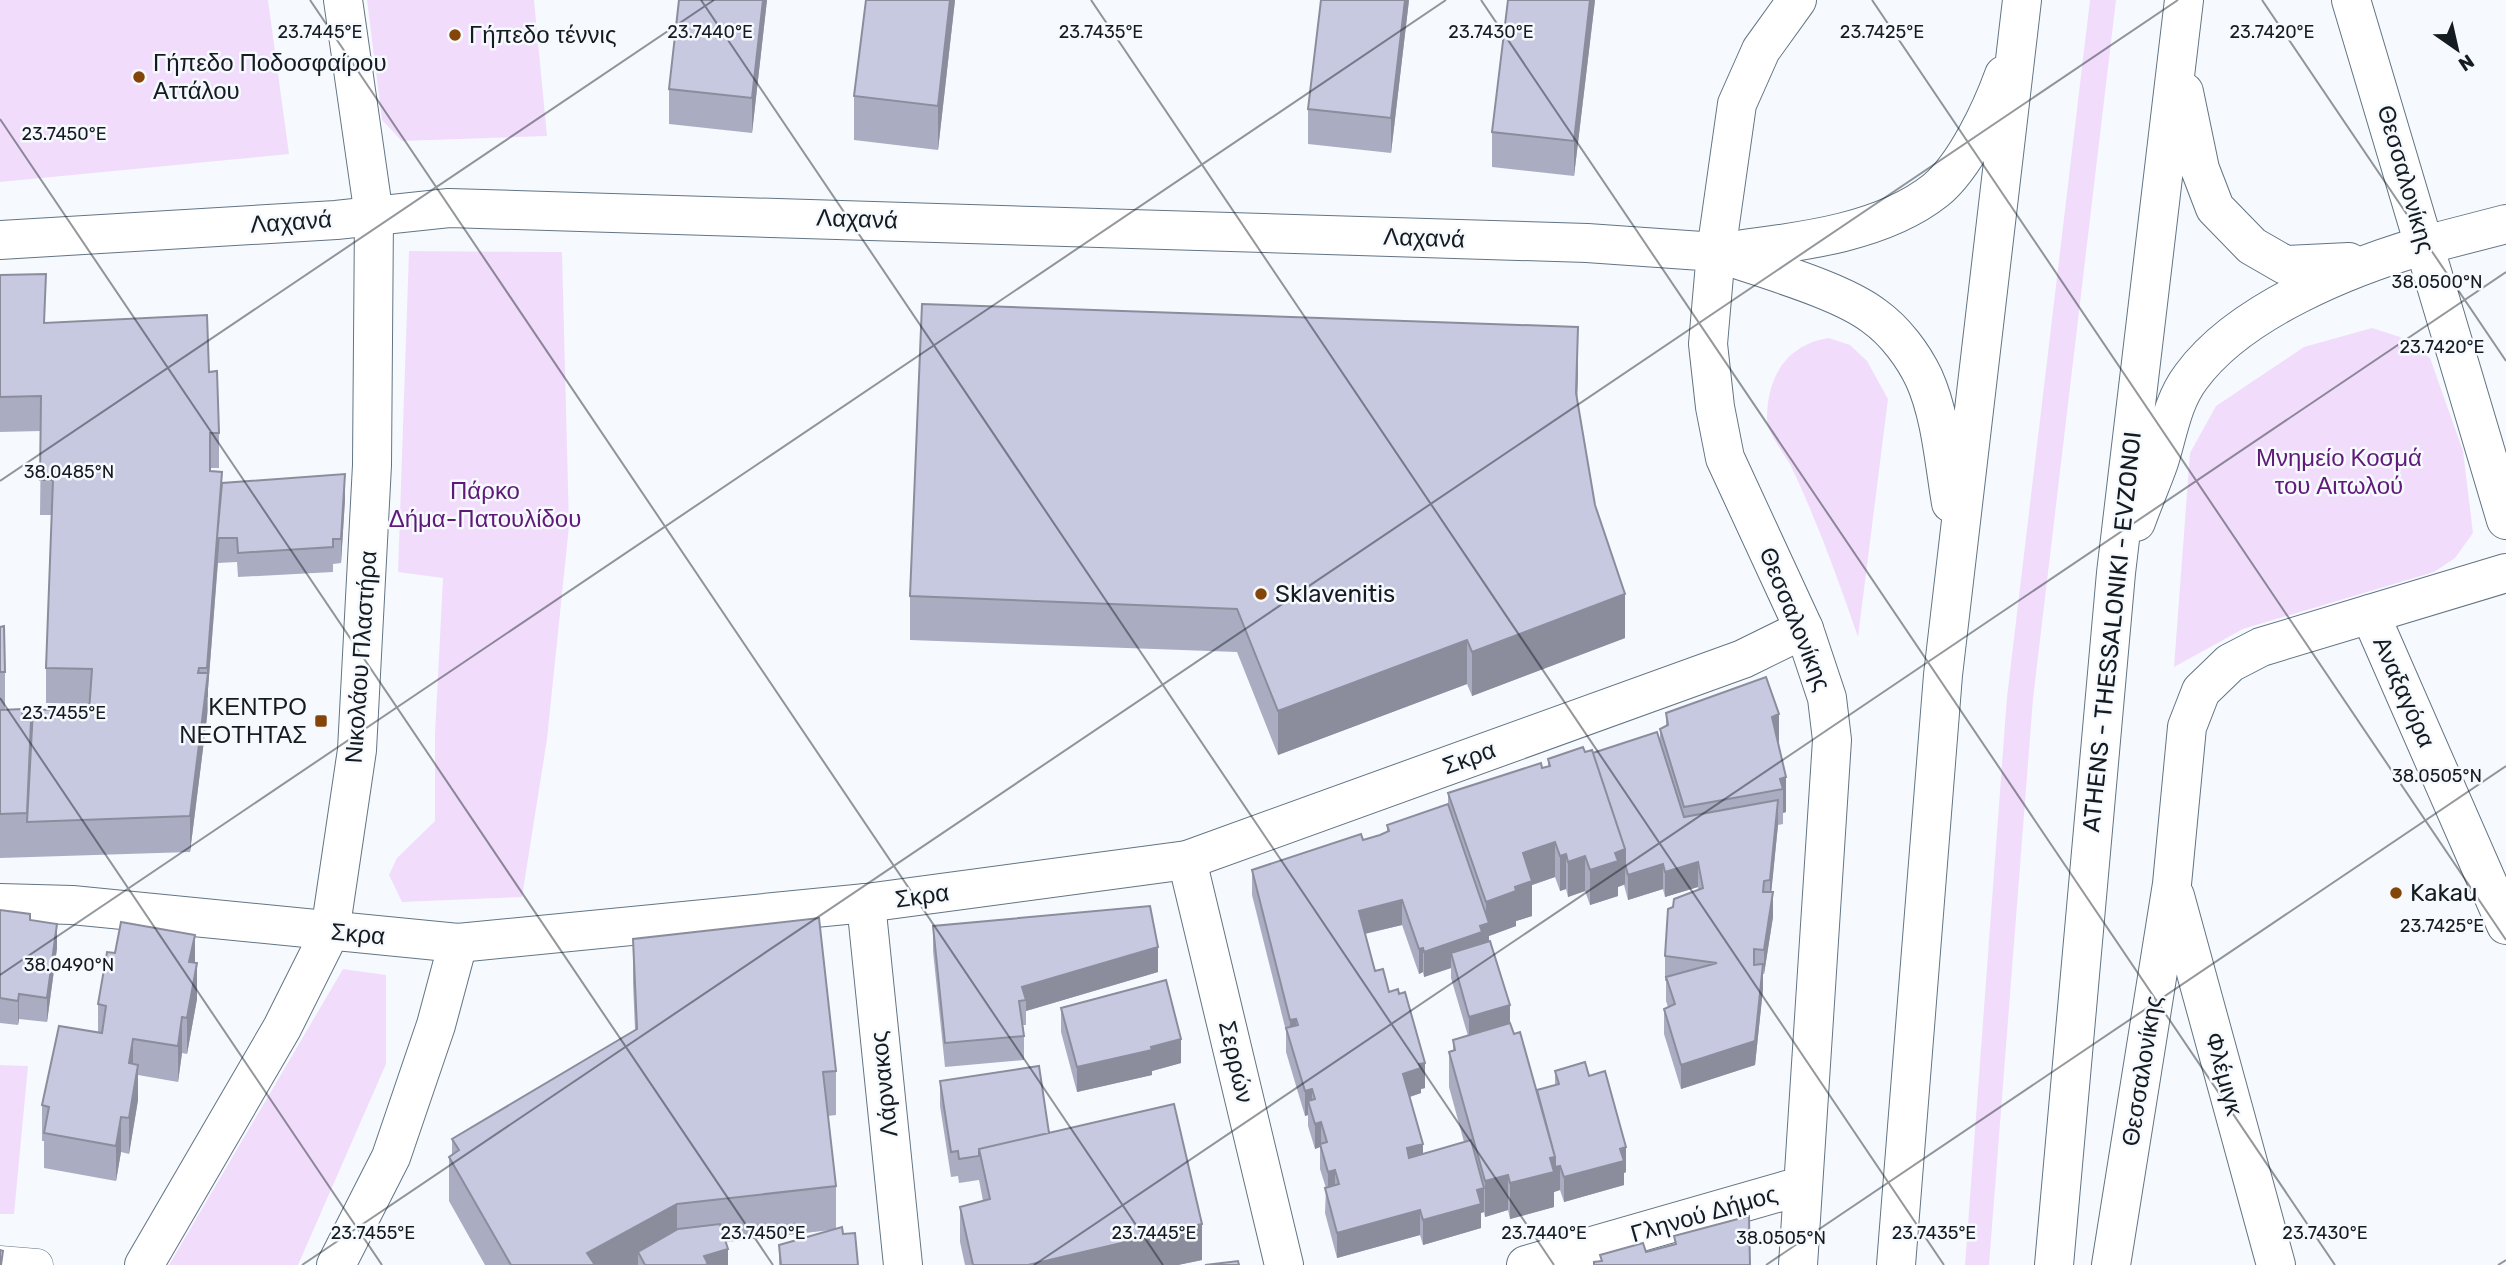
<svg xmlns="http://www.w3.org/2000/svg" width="2506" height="1265" viewBox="0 0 2506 1265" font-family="Rubik,sans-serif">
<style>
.green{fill:#f1ddfb}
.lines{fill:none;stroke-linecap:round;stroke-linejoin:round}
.pedestrian-casing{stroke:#637484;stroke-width:33}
.minor-casing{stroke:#637484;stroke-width:40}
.tertiary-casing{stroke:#637484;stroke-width:40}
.motorway-casing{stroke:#637484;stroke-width:40}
.pedestrian{stroke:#fff;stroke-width:32}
.minor{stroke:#fff;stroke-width:38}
.tertiary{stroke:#fff;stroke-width:38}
.motorway{stroke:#fff;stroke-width:38}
.wall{fill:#aaadc1;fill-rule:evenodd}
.shaded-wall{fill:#8b8d9d}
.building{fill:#c6c9e0;stroke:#8b8d9d;stroke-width:2}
.ticks{fill:none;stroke:#141b21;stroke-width:2;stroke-opacity:0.45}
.poi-dot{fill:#844508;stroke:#f6fafe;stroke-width:2.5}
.labels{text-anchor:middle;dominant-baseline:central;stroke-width:5;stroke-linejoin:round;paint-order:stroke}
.poi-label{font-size:24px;fill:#141b21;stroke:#f6fafe;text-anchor:start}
.street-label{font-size:24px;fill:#141b21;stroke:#f6fafe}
.park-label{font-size:24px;fill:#5f1a79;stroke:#f6fafe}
.ticks-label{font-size:18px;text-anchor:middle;fill:#141b21;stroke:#f6fafe;stroke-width:5;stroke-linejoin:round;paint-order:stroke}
</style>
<rect width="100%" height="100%" fill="#f6fafe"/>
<!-- green -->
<path class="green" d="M 0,0 L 268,0 L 289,154 L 0,182 Z
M 367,0 L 534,0 L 547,136 L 402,141 L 382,120 Z
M 2090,0 L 2116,0 L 2033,699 L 1989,1265 L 1965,1265 L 2007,697 Z
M 409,251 L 562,252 L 569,526 L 547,739 L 522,897 L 402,902 L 389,875 L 397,858 L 435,821 L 435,734 L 443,578 L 398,572 Z
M 2372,328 L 2400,337 L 2430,358 L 2463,451 L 2473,533 L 2455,558 L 2434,572 L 2243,629 L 2174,667 L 2190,453 L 2216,406 L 2304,347 Z
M 1829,338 L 1850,345 L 1867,361 L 1888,399 L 1858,637 C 1838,579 1817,521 1791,466 C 1784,453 1767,433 1767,418 C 1767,377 1787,344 1829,338 Z
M 343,969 L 386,975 L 386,1064 L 298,1265 L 169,1265 Z
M 0,1065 L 28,1066 L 14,1214 L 0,1214 Z"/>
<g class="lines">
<defs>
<path id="pedestrian" d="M 0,1262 L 37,1265"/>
<path id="minor" d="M 1187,860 L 1284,1265
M 2175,896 L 2276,1265
M 866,903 L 903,1265
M 144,1265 L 282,1028 L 330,932 L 357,750 L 372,465 L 374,216 L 343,0
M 336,1265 L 391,1157 L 436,1025 L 458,943
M 1526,1265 L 1801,1186
M 1798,1265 L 1832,740 L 1827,698 L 1804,629
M 2111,1265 L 2172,884 L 2187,727 L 2201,691 L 2230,663 L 2261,647 L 2370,614"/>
<path id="tertiary" d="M 2351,0 L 2506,520
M 0,240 L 336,220 L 449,208 L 1587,243 L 1716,252
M 2425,245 L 2506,224
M 2506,573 L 2370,614 L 2506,925
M 0,903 L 72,905 L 458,943 L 866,903 L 1187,860 L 1743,659 L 1804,629 L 1725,458 L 1715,407 L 1708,344 L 1716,252 L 1737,104 L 1761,50 L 1797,0"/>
<path id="motorway" d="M 2184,92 L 2200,169 L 2215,208 L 2252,246 L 2285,265 L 2349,262
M 1716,252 C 1759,268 1839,289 1874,316 C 1895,331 1913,355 1924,378 C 1941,416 1944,462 1951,503
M 1721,252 C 1790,243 1880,235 1936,190 C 1965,166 1991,111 2004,75
M 2136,522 C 2143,502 2152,482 2159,462 C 2168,434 2172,402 2191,377 C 2239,311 2349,267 2425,245
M 1896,1265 L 1943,675 L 2022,0
M 2054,1265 L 2116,573 L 2184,0"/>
</defs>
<!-- pedestrian casing -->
<use href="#pedestrian" class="pedestrian-casing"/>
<!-- minor casing -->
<use href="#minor" class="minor-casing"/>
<!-- tertiary casing -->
<use href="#tertiary" class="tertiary-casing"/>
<!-- motorway casing -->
<use href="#motorway" class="motorway-casing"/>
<!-- pedestrian -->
<use href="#pedestrian" class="pedestrian"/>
<!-- minor -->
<use href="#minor" class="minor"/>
<!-- tertiary -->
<use href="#tertiary" class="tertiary"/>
<!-- motorway -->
<use href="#motorway" class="motorway"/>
</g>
<!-- wall -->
<path class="wall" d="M 767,0 L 752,133 L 669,124 L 669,89 Z
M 955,0 L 938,150 L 854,140 L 854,96 Z
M 1409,0 L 1391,153 L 1308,144 L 1308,109 Z
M 1595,0 L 1574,176 L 1492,167 L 1492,132 Z
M 0,275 L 45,323 L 209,372 L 219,433 L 219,468 L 210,468 L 210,471 L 222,483 L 345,499 L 341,563 L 333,564 L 333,572 L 238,577 L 237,562 L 218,563 L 208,689 L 208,709 L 190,852 L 0,858 L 0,627 L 5,672 L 5,710 L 23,721 L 31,748 L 89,712 L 89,704 L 46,703 L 46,668 L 52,515 L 40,515 L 41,431 L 0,432 Z
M 1578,371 L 1577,401 L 1595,505 L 1625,638 L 1472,696 L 1467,684 L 1278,755 L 1237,652 L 910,640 L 910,596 Z
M 1666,713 L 1779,746 L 1786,812 L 1783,813 L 1783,824 L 1778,825 L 1771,892 L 1773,917 L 1764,974 L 1763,974 L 1763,989 L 1755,1065 L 1681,1089 L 1664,1034 L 1664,1009 L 1668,1007 L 1666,1001 L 1666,981 L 1665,981 L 1665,956 L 1673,907 L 1698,890 L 1698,887 L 1665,897 L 1663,889 L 1628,900 L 1624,885 L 1618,887 L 1618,896 L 1590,905 L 1585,891 L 1568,897 L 1566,889 L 1560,891 L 1555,877 L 1532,885 L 1532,916 L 1516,921 L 1516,926 L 1489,936 L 1489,942 L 1510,1023 L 1537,1090 L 1555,1085 L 1555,1071 L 1589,1076 L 1626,1172 L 1624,1173 L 1624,1185 L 1564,1202 L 1560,1190 L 1554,1192 L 1554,1207 L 1510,1219 L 1508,1210 L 1485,1217 L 1484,1212 L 1481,1213 L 1481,1228 L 1423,1245 L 1420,1235 L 1337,1258 L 1325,1213 L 1326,1188 L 1320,1169 L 1320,1147 L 1315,1149 L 1308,1126 L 1308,1115 L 1305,1116 L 1286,1052 L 1286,1031 L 1252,895 L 1252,870 L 1380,835 L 1387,832 L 1387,825 L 1448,804 L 1448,793 L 1548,767 L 1548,759 L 1585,752 L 1593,753 L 1660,740 L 1660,729 L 1666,726 ZM 1402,925 L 1419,974 L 1423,972 L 1424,977 L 1451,968 L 1451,978 L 1468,1036 L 1453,1040 L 1453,1051 L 1449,1052 L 1449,1087 L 1464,1142 L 1423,1154 L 1410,1097 L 1421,1093 L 1421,1089 L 1425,1088 L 1389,992 L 1375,971 L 1365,934 Z
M 0,910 L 30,920 L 57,948 L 47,1022 L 19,1019 L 18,1025 L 0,1023 Z
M 933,926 L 1158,972 L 1026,1011 L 1026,1025 L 1023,1025 L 1024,1036 L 1024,1060 L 945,1067 L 933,951 Z
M 633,939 L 836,1071 L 836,1115 L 828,1116 L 836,1186 L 836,1229 L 843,1234 L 858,1265 L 779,1265 L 779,1245 L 831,1230 L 726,1242 L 728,1265 L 485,1265 L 449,1201 L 449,1157 L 452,1155 L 452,1139 L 635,1030 L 633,983 Z
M 115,953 L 195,963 L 197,999 L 187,1054 L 182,1053 L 178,1082 L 138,1075 L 138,1100 L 129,1154 L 121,1152 L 116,1181 L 44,1168 L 44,1141 L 42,1141 L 42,1105 L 98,1033 L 98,1004 Z
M 1061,1008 L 1181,1063 L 1152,1071 L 1152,1075 L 1077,1092 L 1061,1032 Z
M 940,1081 L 1049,1133 L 1202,1260 L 1178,1265 L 965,1265 L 960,1242 L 960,1207 L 983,1201 L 979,1180 L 959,1183 L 958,1176 L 951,1177 L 940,1106 Z"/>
<!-- shaded-wall -->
<path class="shaded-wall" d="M 763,0 L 767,0 L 752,133 L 752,98 Z
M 950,0 L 955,0 L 938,150 L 938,106 Z
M 1405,0 L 1409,0 L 1391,153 L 1391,118 Z
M 1590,0 L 1595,0 L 1574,176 L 1574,141 Z
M 1578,327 L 1578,371 L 1576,436 L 1576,393 Z
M 222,472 L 222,507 L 208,689 L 208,709 L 190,852 L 190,816 L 207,683 L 207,668 Z
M 345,474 L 345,499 L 341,563 L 341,539 Z
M 1625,594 L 1625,638 L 1472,696 L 1472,652 Z
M 1467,640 L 1467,684 L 1278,755 L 1278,711 Z
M 1779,714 L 1779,749 L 1772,717 Z
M 1786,777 L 1786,812 L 1783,813 L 1783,789 L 1780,779 Z
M 1778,800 L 1778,825 L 1770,905 L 1770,880 Z
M 1555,842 L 1555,877 L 1532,885 L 1532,916 L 1516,921 L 1516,926 L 1489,936 L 1489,948 L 1451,953 L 1451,968 L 1424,977 L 1424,952 L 1486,924 L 1486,902 L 1523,853 Z
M 1625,849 L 1625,884 L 1618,887 L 1618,896 L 1590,905 L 1590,870 L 1615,853 Z
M 1566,854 L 1566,889 L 1560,891 L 1560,856 Z
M 1585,856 L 1585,891 L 1568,897 L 1568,862 Z
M 1698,862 L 1698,887 L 1665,897 L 1665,872 Z
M 1663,864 L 1663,889 L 1628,900 L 1628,875 Z
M 1773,892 L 1773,917 L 1764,974 L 1764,950 Z
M 1402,900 L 1402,925 L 1359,935 L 1359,911 Z
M 57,924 L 57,948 L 47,1022 L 47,998 Z
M 195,935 L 195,970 L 189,962 Z
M 1158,947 L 1158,972 L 1026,1011 L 1026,1000 L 1022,987 Z
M 1423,948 L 1423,972 L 1419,974 L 1419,949 Z
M 197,963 L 197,999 L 187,1054 L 187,1018 Z
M 1763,964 L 1763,989 L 1755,1065 L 1681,1089 L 1681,1065 Z
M 19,994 L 19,1019 L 18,1025 L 18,1001 Z
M 1510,1005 L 1510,1029 L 1469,1042 L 1469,1017 Z
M 182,1017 L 182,1053 L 178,1082 L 178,1046 Z
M 1296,1019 L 1296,1043 L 1290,1040 L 1290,1020 Z
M 133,1039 L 133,1074 L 129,1063 Z
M 1181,1039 L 1181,1063 L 1152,1071 L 1152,1075 L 1077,1092 L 1077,1067 Z
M 1425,1063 L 1425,1088 L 1421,1089 L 1421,1093 L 1403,1099 L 1403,1074 L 1419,1064 Z
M 138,1065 L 138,1100 L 129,1154 L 129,1118 Z
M 1312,1089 L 1312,1112 L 1308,1101 L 1308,1115 L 1305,1116 L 1305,1091 Z
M 121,1117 L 121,1152 L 116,1181 L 116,1146 Z
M 1321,1122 L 1321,1147 L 1320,1144 L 1320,1147 L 1315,1149 L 1315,1124 Z
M 1423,1144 L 1423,1169 L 1407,1173 L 1407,1148 Z
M 1626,1147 L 1626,1172 L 1624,1173 L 1624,1185 L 1564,1202 L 1564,1177 Z
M 1555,1157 L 1560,1166 L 1560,1190 L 1554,1192 L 1554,1207 L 1510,1219 L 1510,1183 L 1550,1158 Z
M 1335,1170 L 1335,1195 L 1328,1196 L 1328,1172 Z
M 1508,1175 L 1508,1210 L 1485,1217 L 1485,1181 Z
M 1484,1188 L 1484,1212 L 1481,1213 L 1481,1228 L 1423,1245 L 1423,1220 L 1477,1190 Z
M 677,1204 L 677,1247 L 638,1252 L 638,1265 L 587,1265 L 587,1253 Z
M 1420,1210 L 1420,1235 L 1337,1258 L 1337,1233 Z
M 1202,1224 L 1202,1260 L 1178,1265 L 1028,1265 Z
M 728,1249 L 728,1265 L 704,1265 L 704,1256 Z"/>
<!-- building -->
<path class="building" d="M 679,0 L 763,0 L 752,98 L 669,89 Z
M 866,0 L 950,0 L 938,106 L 854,96 Z
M 1321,0 L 1405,0 L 1391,118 L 1308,109 Z
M 1508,0 L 1590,0 L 1574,141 L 1492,132 Z
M 46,274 L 44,323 L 207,315 L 209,372 L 217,371 L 219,433 L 210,433 L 210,471 L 222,472 L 207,668 L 199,668 L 198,673 L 208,673 L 190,816 L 27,822 L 33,709 L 89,712 L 92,669 L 46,668 L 53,480 L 40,480 L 41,396 L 0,397 L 0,275 Z
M 922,304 L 1578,327 L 1576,393 L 1595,505 L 1625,594 L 1472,652 L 1467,640 L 1278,711 L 1237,609 L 910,596 Z
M 345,474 L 341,539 L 333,539 L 333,547 L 238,553 L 237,538 L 217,538 L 222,483 Z
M 4,626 L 5,672 L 0,672 L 0,627 Z
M 1766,677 L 1779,714 L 1772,717 L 1786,777 L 1780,779 L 1783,789 L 1684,807 L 1660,729 L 1668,725 L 1666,713 Z
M 22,709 L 23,721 L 31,721 L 27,813 L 0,814 L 0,710 Z
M 1657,732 L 1684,817 L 1778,800 L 1770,880 L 1764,881 L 1763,892 L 1773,892 L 1764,950 L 1754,949 L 1754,965 L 1763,964 L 1755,1041 L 1681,1065 L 1664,1009 L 1675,1004 L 1666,977 L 1717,963 L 1665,956 L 1668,909 L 1673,907 L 1674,899 L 1703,888 L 1698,862 L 1665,872 L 1663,864 L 1628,875 L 1625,864 L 1625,849 L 1593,753 Z
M 1583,747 L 1585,752 L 1592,750 L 1625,849 L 1615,853 L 1618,861 L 1590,870 L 1585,856 L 1568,862 L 1566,854 L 1560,856 L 1555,842 L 1523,853 L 1532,881 L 1515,887 L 1516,891 L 1486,902 L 1448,793 L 1541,763 L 1542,768 L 1550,766 L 1548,759 Z
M 1448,804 L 1489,923 L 1480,926 L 1482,932 L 1424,952 L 1423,948 L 1419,949 L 1402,900 L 1359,911 L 1375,971 L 1383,969 L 1389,992 L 1398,989 L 1399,994 L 1405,992 L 1425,1063 L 1419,1064 L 1421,1068 L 1403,1074 L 1423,1144 L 1407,1148 L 1409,1158 L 1471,1140 L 1484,1188 L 1477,1190 L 1481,1204 L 1423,1220 L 1420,1210 L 1337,1233 L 1325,1188 L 1339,1184 L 1335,1170 L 1328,1172 L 1320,1144 L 1327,1142 L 1321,1122 L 1315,1124 L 1308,1101 L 1315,1099 L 1312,1089 L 1305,1091 L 1286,1028 L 1298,1025 L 1296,1019 L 1290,1020 L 1252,870 L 1361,834 L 1363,840 L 1380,835 L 1389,831 L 1387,825 Z
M 1150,906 L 1158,947 L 1022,987 L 1026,1000 L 1019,1001 L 1024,1036 L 945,1043 L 933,926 Z
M 0,910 L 30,914 L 30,920 L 57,924 L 47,998 L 19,994 L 18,1001 L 0,998 Z
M 819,918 L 836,1071 L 823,1072 L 836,1186 L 677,1204 L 587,1253 L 595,1265 L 511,1265 L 449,1157 L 459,1150 L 452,1139 L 637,1029 L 633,939 Z
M 121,922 L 195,935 L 189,962 L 197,963 L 187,1018 L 182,1017 L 178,1046 L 133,1039 L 129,1063 L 138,1065 L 129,1118 L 121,1117 L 116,1146 L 44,1133 L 49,1107 L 42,1105 L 59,1026 L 102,1033 L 106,1006 L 98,1004 L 107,952 L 115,953 Z
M 1490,941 L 1510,1005 L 1469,1017 L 1451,953 Z
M 1166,980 L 1181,1039 L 1151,1047 L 1152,1050 L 1077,1067 L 1061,1008 Z
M 1510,1023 L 1514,1034 L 1520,1032 L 1555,1157 L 1550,1158 L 1554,1172 L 1510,1183 L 1508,1175 L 1485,1181 L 1449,1052 L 1455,1050 L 1453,1040 Z
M 1585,1062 L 1589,1076 L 1605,1071 L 1626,1147 L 1620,1149 L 1624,1161 L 1564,1177 L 1560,1166 L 1555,1167 L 1555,1157 L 1537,1090 L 1559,1084 L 1555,1071 Z
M 1039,1066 L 1049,1133 L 979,1149 L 979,1156 L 959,1159 L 958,1151 L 951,1152 L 940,1081 Z
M 1174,1104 L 1202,1224 L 1028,1265 L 973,1265 L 960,1207 L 990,1199 L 979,1149 Z
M 1749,1216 L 1750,1265 L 1594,1265 L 1594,1262 L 1602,1261 L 1600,1255 L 1643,1243 L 1646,1252 L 1676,1244 L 1674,1236 Z
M 720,1224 L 728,1249 L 704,1256 L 708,1264 L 705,1265 L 645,1265 L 638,1252 L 678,1229 Z
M 842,1227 L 843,1234 L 855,1233 L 858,1265 L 781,1265 L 779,1245 Z
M 0,1250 L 3,1251 L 1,1265 L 0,1265 Z
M 1238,1261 L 1239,1265 L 1205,1265 Z"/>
<!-- ticks -->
<path class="ticks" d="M 310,0 L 1163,1265M 701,0 L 1554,1265M 1091,0 L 1944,1265M 1481,0 L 2335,1265M 1872,0 L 2506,940M 2262,0 L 2506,361M 0,119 L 773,1265M 0,481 L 714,0M 0,698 L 382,1265M 0,975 L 1446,0M 302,1265 L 2178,0M 1034,1265 L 2506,272M 1766,1265 L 2506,766M 2498,1265 L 2506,1260"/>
<!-- markers -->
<g class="poi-dot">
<circle cx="455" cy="35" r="7"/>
<circle cx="139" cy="77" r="7"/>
<circle cx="1261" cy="594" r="7"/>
<rect x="314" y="714" width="14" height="14" rx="3.5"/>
<circle cx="2396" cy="893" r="7"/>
</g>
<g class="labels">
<!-- poi labels -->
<g class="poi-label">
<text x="469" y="35">Γήπεδο τέννις</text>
<text x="153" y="63">Γήπεδο Ποδοσφαίρου<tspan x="153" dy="28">Αττάλου</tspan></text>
<text x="1275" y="594">Sklavenitis</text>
<text x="307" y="707" text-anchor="end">ΚΕΝΤΡΟ<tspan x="307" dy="28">ΝΕΟΤΗΤΑΣ</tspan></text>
<text x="2410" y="893">Kakau</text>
</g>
<!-- street labels -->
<g class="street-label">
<text transform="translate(2406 179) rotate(74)">Θεσσαλονίκης</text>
<text transform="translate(857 219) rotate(2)">Λαχανά</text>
<text transform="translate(291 222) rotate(-4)">Λαχανά</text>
<text transform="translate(1424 238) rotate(2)">Λαχανά</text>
<text transform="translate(1795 619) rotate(68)">Θεσσαλονίκης</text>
<text transform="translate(2112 632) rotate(-84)">ATHENS - THESSALONIKI - EVZONOI</text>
<text transform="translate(361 657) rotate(-86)">Νικολάου Πλαστήρα</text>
<text transform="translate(2404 692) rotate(66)">Αναξαγόρα</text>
<text transform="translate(1469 758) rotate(-20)">Σκρα</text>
<text transform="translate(922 896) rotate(-8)">Σκρα</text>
<text transform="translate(358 934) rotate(5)">Σκρα</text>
<text transform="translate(1236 1062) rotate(77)">Σερρών</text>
<text transform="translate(2142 1071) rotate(-81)">Θεσσαλονίκης</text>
<text transform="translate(2224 1074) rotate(75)">Φλέμιγκ</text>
<text transform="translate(884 1084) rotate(-96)">Λάρνακος</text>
<text transform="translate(1704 1214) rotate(-16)">Γληνού Δήμος</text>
</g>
<!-- park labels -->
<g class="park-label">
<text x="2339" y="458">Μνημείο Κοσμά<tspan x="2339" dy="28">του Αιτωλού</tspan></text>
<text x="485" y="491">Πάρκο<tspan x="485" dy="28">Δήμα-Πατουλίδου</tspan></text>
</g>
</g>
<g class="ticks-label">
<text x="320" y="38">23.7445°E</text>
<text x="710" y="38">23.7440°E</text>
<text x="1101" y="38">23.7435°E</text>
<text x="1491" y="38">23.7430°E</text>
<text x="1882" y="38">23.7425°E</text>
<text x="2272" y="38">23.7420°E</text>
<text x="64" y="140">23.7450°E</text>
<text x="2437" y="288">38.0500°N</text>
<text x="2442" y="353">23.7420°E</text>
<text x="69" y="478">38.0485°N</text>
<text x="64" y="719">23.7455°E</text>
<text x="2437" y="782">38.0505°N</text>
<text x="2442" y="932">23.7425°E</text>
<text x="69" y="971">38.0490°N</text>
<text x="373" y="1239">23.7455°E</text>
<text x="763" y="1239">23.7450°E</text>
<text x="1154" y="1239">23.7445°E</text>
<text x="1544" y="1239">23.7440°E</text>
<text x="1934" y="1239">23.7435°E</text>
<text x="2325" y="1239">23.7430°E</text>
<text x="1781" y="1244">38.0505°N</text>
</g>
<!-- north arrow -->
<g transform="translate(2457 49) rotate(146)" stroke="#f6fafe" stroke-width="5" paint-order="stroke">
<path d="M0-5L12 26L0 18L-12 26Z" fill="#141b21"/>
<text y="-10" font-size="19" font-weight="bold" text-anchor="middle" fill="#141b21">N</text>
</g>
</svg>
